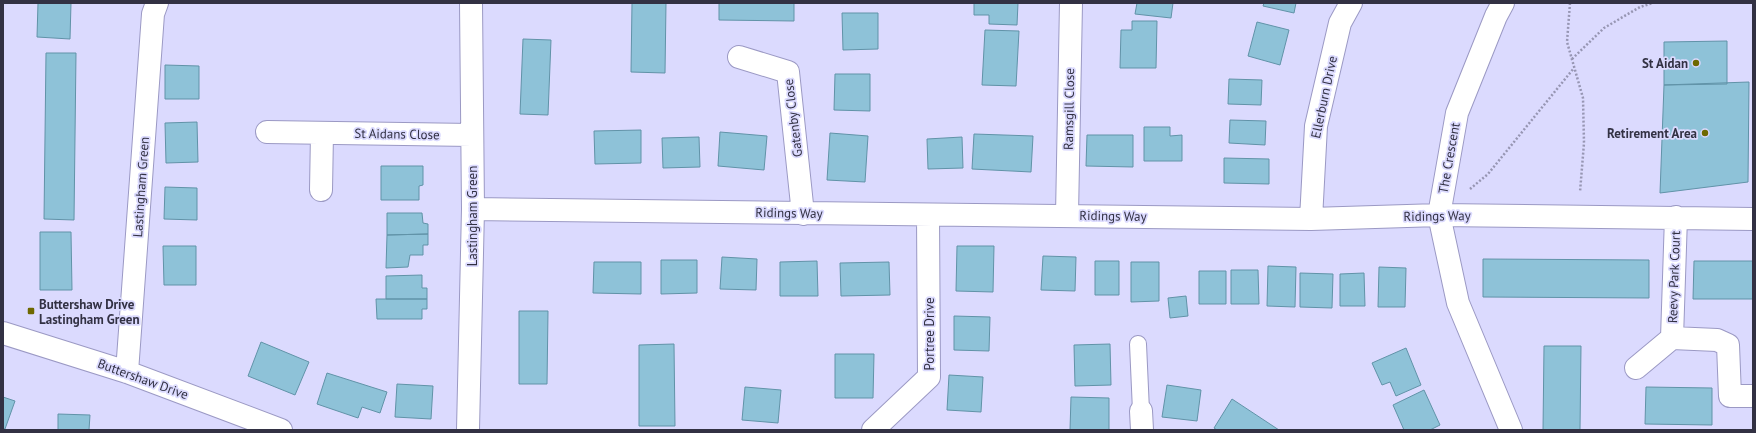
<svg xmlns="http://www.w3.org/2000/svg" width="1756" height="433" viewBox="0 0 1756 433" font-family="'PT Sans',sans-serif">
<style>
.building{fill:#8ec2d8;stroke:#6193a8}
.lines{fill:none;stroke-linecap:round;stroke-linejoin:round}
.service-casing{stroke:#9b99c4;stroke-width:18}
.minor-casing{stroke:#9b99c4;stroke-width:24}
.path{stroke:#9796b3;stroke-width:2.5;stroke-dasharray:2 2;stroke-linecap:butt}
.service{stroke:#fff;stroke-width:16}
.minor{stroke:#fff;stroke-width:22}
.poi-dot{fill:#6e6800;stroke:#dbdafe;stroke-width:1.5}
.labels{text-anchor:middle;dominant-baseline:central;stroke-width:3.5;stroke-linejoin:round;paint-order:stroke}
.poi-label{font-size:13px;font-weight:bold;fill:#323143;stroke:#dbdafe;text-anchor:end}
.street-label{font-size:13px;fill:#323143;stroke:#dbdafe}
</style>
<rect width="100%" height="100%" fill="#dbdafe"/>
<!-- building -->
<path class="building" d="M 38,3 L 71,3 L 70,39 L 37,37 Z
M 632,3 L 666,3 L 665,73 L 631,72 Z
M 719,3 L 794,3 L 794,21 L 719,20 Z
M 974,3 L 1018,3 L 1017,25 L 989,24 L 989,15 L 974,15 Z
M 1137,3 L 1173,3 L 1171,18 L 1135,14 Z
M 1264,3 L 1296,3 L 1294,13 L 1263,6 Z
M 842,13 L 878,13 L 878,49 L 843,50 Z
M 1132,21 L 1157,21 L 1156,68 L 1120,68 L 1121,30 L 1132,30 Z
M 1257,22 L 1289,30 L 1280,65 L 1248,56 Z
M 985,30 L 1019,31 L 1016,86 L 982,85 Z
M 523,39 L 551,40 L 548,115 L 520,114 Z
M 1727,41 L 1727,84 L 1664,85 L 1664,42 Z
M 46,53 L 76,53 L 74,220 L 44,219 Z
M 165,65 L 199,66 L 199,99 L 165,99 Z
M 835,74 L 870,74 L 870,111 L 834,110 Z
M 1229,79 L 1262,80 L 1261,105 L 1228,104 Z
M 1749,82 L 1748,182 L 1660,193 L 1664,85 Z
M 1230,120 L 1266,121 L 1265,145 L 1229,143 Z
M 197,122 L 198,162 L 166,163 L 165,123 Z
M 1144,127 L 1170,127 L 1170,136 L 1182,135 L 1182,161 L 1144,161 Z
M 641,130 L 641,163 L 595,164 L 594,131 Z
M 720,132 L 767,136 L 764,170 L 718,166 Z
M 830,133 L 868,136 L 865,182 L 827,180 Z
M 974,134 L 1033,136 L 1031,172 L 972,169 Z
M 1087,135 L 1133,135 L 1133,167 L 1086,166 Z
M 699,137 L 700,167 L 663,168 L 662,138 Z
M 962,137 L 963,168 L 928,169 L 927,139 Z
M 1224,158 L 1269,159 L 1269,184 L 1224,183 Z
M 381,166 L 423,166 L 423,185 L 419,186 L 419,200 L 381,200 Z
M 165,187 L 197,188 L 197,220 L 164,219 Z
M 387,213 L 422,213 L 423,223 L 428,224 L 428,234 L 387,235 Z
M 40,232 L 71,232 L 72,290 L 40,290 Z
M 428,234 L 428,245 L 423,245 L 423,255 L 410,255 L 408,267 L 386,268 L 387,235 Z
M 163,246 L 196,246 L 196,285 L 164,285 Z
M 957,246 L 994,246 L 993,292 L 956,291 Z
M 1043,256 L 1076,257 L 1075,291 L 1041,290 Z
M 722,257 L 757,259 L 756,290 L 720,289 Z
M 1483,259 L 1649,260 L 1649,298 L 1483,297 Z
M 661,260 L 697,260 L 697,293 L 661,294 Z
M 817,261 L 818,296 L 780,296 L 780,262 Z
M 1095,261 L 1119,261 L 1119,295 L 1095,295 Z
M 1694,261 L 1753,261 L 1753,299 L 1693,299 Z
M 594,262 L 641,262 L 641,294 L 593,293 Z
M 889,262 L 890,295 L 841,296 L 840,263 Z
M 1131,262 L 1159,262 L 1159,301 L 1131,302 Z
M 1268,266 L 1296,267 L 1295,307 L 1267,306 Z
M 1379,267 L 1406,268 L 1405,307 L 1378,307 Z
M 1231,270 L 1258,270 L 1259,304 L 1231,304 Z
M 1199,271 L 1226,271 L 1226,304 L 1199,304 Z
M 1300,273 L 1333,274 L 1332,308 L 1300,307 Z
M 1364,273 L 1365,306 L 1340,306 L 1340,274 Z
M 422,275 L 422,288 L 427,288 L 427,299 L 386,299 L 386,276 Z
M 1186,296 L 1188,316 L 1170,318 L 1168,298 Z
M 376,299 L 427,299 L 427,309 L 422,309 L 422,319 L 377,319 Z
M 519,311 L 548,311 L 547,384 L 519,384 Z
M 954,316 L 990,317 L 989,351 L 954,350 Z
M 261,342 L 309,362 L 295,395 L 248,376 Z
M 674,344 L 675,426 L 639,426 L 639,345 Z
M 1110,344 L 1111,385 L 1075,386 L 1074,345 Z
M 1544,346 L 1581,346 L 1580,430 L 1543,430 Z
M 1406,348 L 1421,385 L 1396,396 L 1390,382 L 1382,385 L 1372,363 Z
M 835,354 L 874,354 L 873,398 L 835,398 Z
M 327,373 L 387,392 L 380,413 L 362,407 L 358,418 L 317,404 Z
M 949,375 L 983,377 L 981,412 L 947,410 Z
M 397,384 L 433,386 L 431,419 L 395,417 Z
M 1167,385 L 1201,390 L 1197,421 L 1162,417 Z
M 745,387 L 781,390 L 778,423 L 742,420 Z
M 1646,387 L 1712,388 L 1712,425 L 1645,424 Z
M 1424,390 L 1440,425 L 1430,430 L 1404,430 L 1393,405 Z
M 3,397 L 15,401 L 5,429 L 3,428 Z
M 1071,397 L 1109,398 L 1109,430 L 1070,430 Z
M 1232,399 L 1279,430 L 1217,430 L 1214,428 Z
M 58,414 L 90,415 L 89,430 L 58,430 Z"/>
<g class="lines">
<defs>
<path id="service" d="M 1138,344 L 1141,411"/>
<path id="minor" d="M 1503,3 L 1496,16 L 1457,113 L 1439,215 L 1458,303 L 1511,430
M 739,57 L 788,72 L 803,214
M 267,132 L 472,135
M 321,190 L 322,133
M 473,209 L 1311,219 L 1439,215 L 1753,219
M 1067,215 L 1071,3
M 1676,217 L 1672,338 L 1717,340 L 1728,345 L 1730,396 L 1753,396
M 1311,219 L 1316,126 L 1340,23 L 1351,3
M 3,333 L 127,372 L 281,430
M 1636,368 L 1672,338
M 127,372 L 153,14 L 157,3
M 1141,411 L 1142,430
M 468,430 L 473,209 L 471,3
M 873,430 L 929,377 L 928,215"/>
</defs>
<!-- service casing -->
<use href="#service" class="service-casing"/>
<!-- minor casing -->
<use href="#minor" class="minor-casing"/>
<!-- path -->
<path class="path" d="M 1570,3 L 1567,42 L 1583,98 L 1584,143 L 1580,192
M 1572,59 L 1604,28 L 1640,7 L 1653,3
M 1470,189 L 1488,174 L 1574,68"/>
<!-- service -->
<use href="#service" class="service"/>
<!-- minor -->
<use href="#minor" class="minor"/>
</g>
<!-- markers -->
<g class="poi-dot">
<circle cx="1696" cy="63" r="4"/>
<circle cx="1705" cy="133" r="4"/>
<rect x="27" y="307" width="8" height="8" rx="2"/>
</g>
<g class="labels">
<!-- poi labels -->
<g class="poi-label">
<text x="1688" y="63">St Aidan</text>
<text x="1697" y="133">Retirement Area</text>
<text x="39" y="304" text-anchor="start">Buttershaw Drive<tspan x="39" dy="15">Lastingham Green</tspan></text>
</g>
<!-- street labels -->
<g class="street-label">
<text transform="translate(1324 97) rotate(-78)">Ellerburn Drive</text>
<text transform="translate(1069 109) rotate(-89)">Ramsgill Close</text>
<text transform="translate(793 118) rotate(-97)">Gatenby Close</text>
<text transform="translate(397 134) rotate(1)">St Aidans Close</text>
<text transform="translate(1449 158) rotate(-80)">The Crescent</text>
<text transform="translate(141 187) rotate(-86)">Lastingham Green</text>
<text transform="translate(789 213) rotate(1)">Ridings Way</text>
<text transform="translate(472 216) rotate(-90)">Lastingham Green</text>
<text transform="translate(1113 216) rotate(1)">Ridings Way</text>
<text transform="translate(1437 216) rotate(-1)">Ridings Way</text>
<text transform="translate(1674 277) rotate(-88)">Reevy Park Court</text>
<text transform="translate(929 334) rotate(-90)">Portree Drive</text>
<text transform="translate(143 379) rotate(20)">Buttershaw Drive</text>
</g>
</g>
<!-- border -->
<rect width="1756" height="433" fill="none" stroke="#323143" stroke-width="8"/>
</svg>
